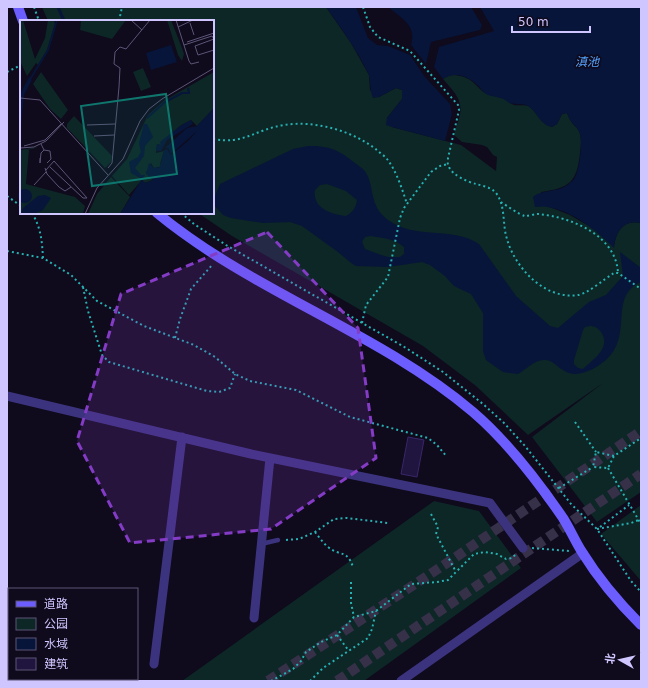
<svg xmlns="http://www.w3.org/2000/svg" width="648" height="688" viewBox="0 0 648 688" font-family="'DejaVu Sans','Noto Sans SC',sans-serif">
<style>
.green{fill:#0d2626}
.water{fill:#061539;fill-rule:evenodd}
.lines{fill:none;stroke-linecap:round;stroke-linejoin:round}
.stream{stroke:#061539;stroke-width:3}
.building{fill:#20153e;stroke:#39266b}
.primary-tunnel{stroke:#363049;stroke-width:10;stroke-dasharray:10 5;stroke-linecap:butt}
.path{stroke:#27b1b2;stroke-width:2;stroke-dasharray:2 3;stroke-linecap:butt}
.lane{stroke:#3b337e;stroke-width:4.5}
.street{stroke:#3b337e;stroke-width:9}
.secondary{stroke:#6c5dff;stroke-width:10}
.marked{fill:#843bc5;fill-opacity:0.2;stroke:#843bc5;stroke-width:3;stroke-dasharray:8 5;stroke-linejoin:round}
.labels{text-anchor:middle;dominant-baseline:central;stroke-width:3.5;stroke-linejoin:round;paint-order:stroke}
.water-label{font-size:12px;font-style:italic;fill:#54a4ff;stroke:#0f0a1c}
.inset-river{fill:none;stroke:#061539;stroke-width:2}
.inset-road{fill:none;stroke:#5c5577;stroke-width:1}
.view{fill:#0f766e;fill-opacity:0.15;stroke:#0f766e;stroke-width:2}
.inset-edge{fill:none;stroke:#d0c6ff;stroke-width:2}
</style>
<rect width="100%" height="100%" fill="#0f0a1c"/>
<!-- green -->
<path class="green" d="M 42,7 L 326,7 L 351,43 L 369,75 L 370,90 L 379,97 L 396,88 L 402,90 L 402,99 L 387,118 L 392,127 L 461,145 L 496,171 L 497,157 L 493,155 L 487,147 L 482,145 L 462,142 L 454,135 C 455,128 459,121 460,114 C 463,99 452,90 443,79 C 449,75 453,74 460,76 C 474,79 476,87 485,93 C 490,96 496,96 500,97 C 506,99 509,103 514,105 C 519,106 525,104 530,107 C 538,113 540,124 552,127 L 557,124 L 562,114 L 567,113 C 568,115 569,119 571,121 C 573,125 577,127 579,131 C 582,138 581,145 580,153 C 577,182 570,188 541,192 L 547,206 L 570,215 L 596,230 L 614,247 C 616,232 623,219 641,223 L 641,492 L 597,522 L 532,437 L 603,383 L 528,435 L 476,386 L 423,346 L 232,236 L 198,213 L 213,213 L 213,21 L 48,21 Z
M 434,501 L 479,511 L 521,568 L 364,681 L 182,681 Z
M 641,505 L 641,581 L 601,534 Z"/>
<!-- water -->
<path class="water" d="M 326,7 L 356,7 L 368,38 L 377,45 L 388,46 L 410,55 L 425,77 L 450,104 L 452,114 L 445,141 L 392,127 L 386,125 L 387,118 L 402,99 L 402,90 L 396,88 L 379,97 L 373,98 C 369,89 371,79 368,73 C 357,50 341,28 326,7 Z
M 388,7 L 471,7 L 482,25 L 480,30 L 431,42 L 426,64 L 411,45 C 417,25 402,19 388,7 Z
M 480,7 L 641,7 L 641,223 C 624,219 615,232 614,248 C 596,230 573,211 547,207 C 543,206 539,207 535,207 L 533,197 C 541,190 552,192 562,188 C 566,186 571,183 574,179 C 580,170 583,140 579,131 C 577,127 573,125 571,121 C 569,119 568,115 567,113 L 562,114 L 557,124 L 552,127 C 539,124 538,112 528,106 C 523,103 515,105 509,103 C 503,96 494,98 486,94 C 482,91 479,86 475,83 C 465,75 453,72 443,79 L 434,67 L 439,47 L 494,31 Z
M 308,146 C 335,145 343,154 363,169 C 376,183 367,205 388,220 C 415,240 452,226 479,244 L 516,296 L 550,326 L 558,328 L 589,302 L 606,295 L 623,276 L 620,252 L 641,268 L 641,282 C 615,293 625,320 618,341 C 616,348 612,354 607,359 C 595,369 577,380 563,370 C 557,367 553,360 545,360 C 535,359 527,369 518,374 L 503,372 L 486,360 L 483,351 L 483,313 L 471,294 L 454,286 L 445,276 L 430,265 L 422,262 L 388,267 L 356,266 L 350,262 L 338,252 L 302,226 L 290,222 L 263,223 L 231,218 L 223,215 L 214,205 L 215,196 L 220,184 L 293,149 ZM 327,184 L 346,191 L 357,200 C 356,208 353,212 346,216 C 331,214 312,208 315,190 L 320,185 ZM 371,236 C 383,238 395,239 404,247 L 404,254 L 400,257 L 388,257 L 381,255 L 365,249 L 362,242 L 365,237 ZM 590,326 C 595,326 598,328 601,332 C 612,348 592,360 583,369 L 578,368 L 574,364 L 574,360 L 583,330 L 585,327 Z"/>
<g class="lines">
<!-- stream -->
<path class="stream" d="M 58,7 L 64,21"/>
</g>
<!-- building -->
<path class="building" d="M 408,437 L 424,440 L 417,477 L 401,474 Z"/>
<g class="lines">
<!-- primary-tunnel -->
<path class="primary-tunnel" d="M 268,681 L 447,563 L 641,431
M 337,681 L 641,474"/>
<!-- path -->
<path class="path" d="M 34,7 L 39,21
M 363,7 L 370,27 L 378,37 L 410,51 L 458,105 L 459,110 L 448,158 C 448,161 447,164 449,167 C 452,175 468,182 476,184 C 483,186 491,187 496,193 C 506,206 502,224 507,239 C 515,268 545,300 578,295 C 589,293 604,279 614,273 L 618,273 L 641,289
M 119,21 L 122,7
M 7,72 L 21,65
M 213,139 C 244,145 256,129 284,125 C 315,120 354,131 378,151 C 381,154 385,156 387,159 C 397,172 402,189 407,204
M 7,196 L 21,206
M 501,202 C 507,206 520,215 525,216 C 529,216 534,214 538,214 C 571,217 616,235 618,273
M 32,213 C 41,228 42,241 43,258
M 181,213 L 194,224 L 226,245 L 406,348 L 443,372 L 483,404 L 504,423 L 525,446 L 571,504 L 597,529 L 631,581 L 641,592
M 7,251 L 43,258 L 71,275 L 97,301 L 144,326 L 194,345 L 215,357 L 235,374 L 250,381 L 296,390 L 350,417 L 428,438 L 437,445 L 447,457
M 83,287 L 88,311 L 102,355 L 109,362 L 207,391 L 219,392 L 230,388 L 235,374
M 362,323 L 366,305 L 388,277 L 400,218 L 404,208 L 431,172 L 440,166 L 448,164
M 175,338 L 180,319 L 191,289 L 213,264
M 575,422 L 596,452
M 614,456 L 596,452 L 593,467 L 608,468 L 614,456 L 641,438
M 608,468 L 641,524
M 559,488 L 593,467
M 431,514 L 438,527 L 436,534 L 456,572
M 600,527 L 629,505
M 597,529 L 631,523 L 641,519
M 315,532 C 319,537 323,543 328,547 C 340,557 347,549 353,567
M 286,540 L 299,539 L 315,532 L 334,519 L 347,518 L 388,523
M 532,548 L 569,551
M 351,582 L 351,603 L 354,617
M 337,635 L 349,651
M 271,681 L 293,669 L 301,661 L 306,652 L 321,642 L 337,635 L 354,617 L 376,611 L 411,584 L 437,582 L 448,580 L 474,554 L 485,552 L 497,554 L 506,559 L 512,558 L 516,554
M 310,681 L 323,668 L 368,638 L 372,629 L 376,611"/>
<!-- lane -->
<path class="lane" d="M 261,544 L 278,540"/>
<!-- street -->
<path class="street" d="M 7,396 L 251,454 L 490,503 L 523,548
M 254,618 L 270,458
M 154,664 L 182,437
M 401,681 L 583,553"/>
<!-- secondary -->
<path class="secondary" d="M 18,7 L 23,21
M 157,213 C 254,293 377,331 473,412 C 508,442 537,480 563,518 C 570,529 575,541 582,552 C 598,578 619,603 641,625"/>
</g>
<!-- marked area -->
<path class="marked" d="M 267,232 L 358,328 L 376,458 L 271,529 L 130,543 L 77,441 L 121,294 Z"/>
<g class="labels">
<!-- water labels -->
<g class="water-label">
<text x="587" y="62">滇池</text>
</g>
</g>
<!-- overview -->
<g transform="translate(20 20)">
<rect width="194" height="194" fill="#0f0a1c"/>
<path d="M 0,0 L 3,0 L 15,39 L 25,18 L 28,0 L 34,0 L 35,4 L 27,30 L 18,45 L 16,43 L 7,56 L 0,41 ZM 61,0 L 106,0 L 92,19 L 60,10 ZM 147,0 L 151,0 L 162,28 L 164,34 L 162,41 L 158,35 ZM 123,48 L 131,67 L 121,71 L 113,52 ZM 21,52 L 48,90 L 41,99 L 30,89 L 13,64 ZM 194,52 L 194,88 L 177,106 L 171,100 L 160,106 L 141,125 L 137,124 L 136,133 L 144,131 L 140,144 L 142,146 L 134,148 L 131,143 L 126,153 L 133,160 L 125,163 L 122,160 L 109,175 L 92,156 L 107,139 L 128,95 L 145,80 ZM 54,96 L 92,136 L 91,142 L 85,148 L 47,108 L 47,104 ZM 18,127 L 12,129 L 6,130 L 9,130 L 6,164 L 55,177 L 65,186 L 63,194 L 0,194 L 0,130 ZM 91,157 L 110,177 L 103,189 L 100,194 L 68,194 L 77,174 Z" fill="#0d2626"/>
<path d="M 151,25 L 157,42 L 131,50 L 126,33 ZM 9,57 L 12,60 L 4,75 L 0,118 L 0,74 ZM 194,88 L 194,194 L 100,194 L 122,159 L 111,153 L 109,142 L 118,137 L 121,132 L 119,123 L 124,104 L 127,104 L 133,117 L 125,126 L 124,136 L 115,148 L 121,155 L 125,155 L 122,160 L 125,163 L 133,160 L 126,154 L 129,143 L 134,148 L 140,147 L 144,130 L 147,129 L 151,135 L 169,120 L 177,111 L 151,134 L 148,128 L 145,128 L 167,108 L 177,106 ZM 171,100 L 173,104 L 147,120 L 141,131 L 136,131 L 137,124 L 141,125 L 140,122 L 160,106 ZM-2 176a7 7 0 1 1 14 0a7 7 0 1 1-14 0ZM 25,175 L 31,178 L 23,190 L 13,194 L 1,194 L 3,188 L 18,176 Z" fill="#061539"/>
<path class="inset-river" d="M 9,61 L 28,30 L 37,0M 127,98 L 145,82 L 162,73 L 169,73 L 168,68"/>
<path class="inset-road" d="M 111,0 L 122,10M 156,0 L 169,41 L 171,44 L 179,42M 170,3 L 174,15M 158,7 L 173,0M 194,19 L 175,26 L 178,35 L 194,30M 167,22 L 194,13M 164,25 L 192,16 L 194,19M 0,78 L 20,80 L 88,155M 67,105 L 95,104M 74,116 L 94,115M 4,126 L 25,120 L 41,104M 0,128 L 14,127 L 26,121 L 44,102M 24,130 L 30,131 L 31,139 L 27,143M 20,138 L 20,143 L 21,133 L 24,130 L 21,124M 25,148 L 27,154 L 39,167 L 45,171 L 51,167M 88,148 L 92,143 L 99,67 L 100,48 L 94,44 L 95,32 L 100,27 L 106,29 L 130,0M 26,150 L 34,141 L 67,178 L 63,178 L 30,147M 14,165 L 26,152M 65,194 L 77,168 L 103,139 L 120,101 L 129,89 L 142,79 L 194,48"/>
<path class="view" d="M 146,74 L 157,154 L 72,166 L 61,86 Z"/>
<rect width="194" height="194" class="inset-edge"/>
</g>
<!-- border -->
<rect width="648" height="688" fill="none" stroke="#d0c6ff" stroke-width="16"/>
<!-- legend -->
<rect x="8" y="588" width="130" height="92" fill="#0f0a1c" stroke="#5c5577"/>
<rect x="16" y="601" width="20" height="6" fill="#6c5dff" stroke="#5c5577"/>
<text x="44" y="608" font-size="12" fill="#d0c6ff">道路</text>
<rect x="16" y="618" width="20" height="12" fill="#0d2626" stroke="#5c5577"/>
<text x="44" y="628" font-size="12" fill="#d0c6ff">公园</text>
<rect x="16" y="638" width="20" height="12" fill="#061539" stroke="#5c5577"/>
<text x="44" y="648" font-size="12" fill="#d0c6ff">水域</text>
<rect x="16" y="658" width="20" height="12" fill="#20153e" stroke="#5c5577"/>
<text x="44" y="668" font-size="12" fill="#d0c6ff">建筑</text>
<!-- north arrow -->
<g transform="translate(620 660) rotate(278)" stroke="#0f0a1c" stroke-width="3" paint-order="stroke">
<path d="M0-3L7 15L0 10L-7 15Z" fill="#d0c6ff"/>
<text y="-6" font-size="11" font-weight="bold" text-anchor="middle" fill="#d0c6ff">北</text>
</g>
<!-- scale -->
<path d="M512 26v6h78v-6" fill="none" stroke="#d0c6ff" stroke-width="2"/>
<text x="518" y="26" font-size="12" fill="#d0c6ff" stroke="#0f0a1c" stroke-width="3" paint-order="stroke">50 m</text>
</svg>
